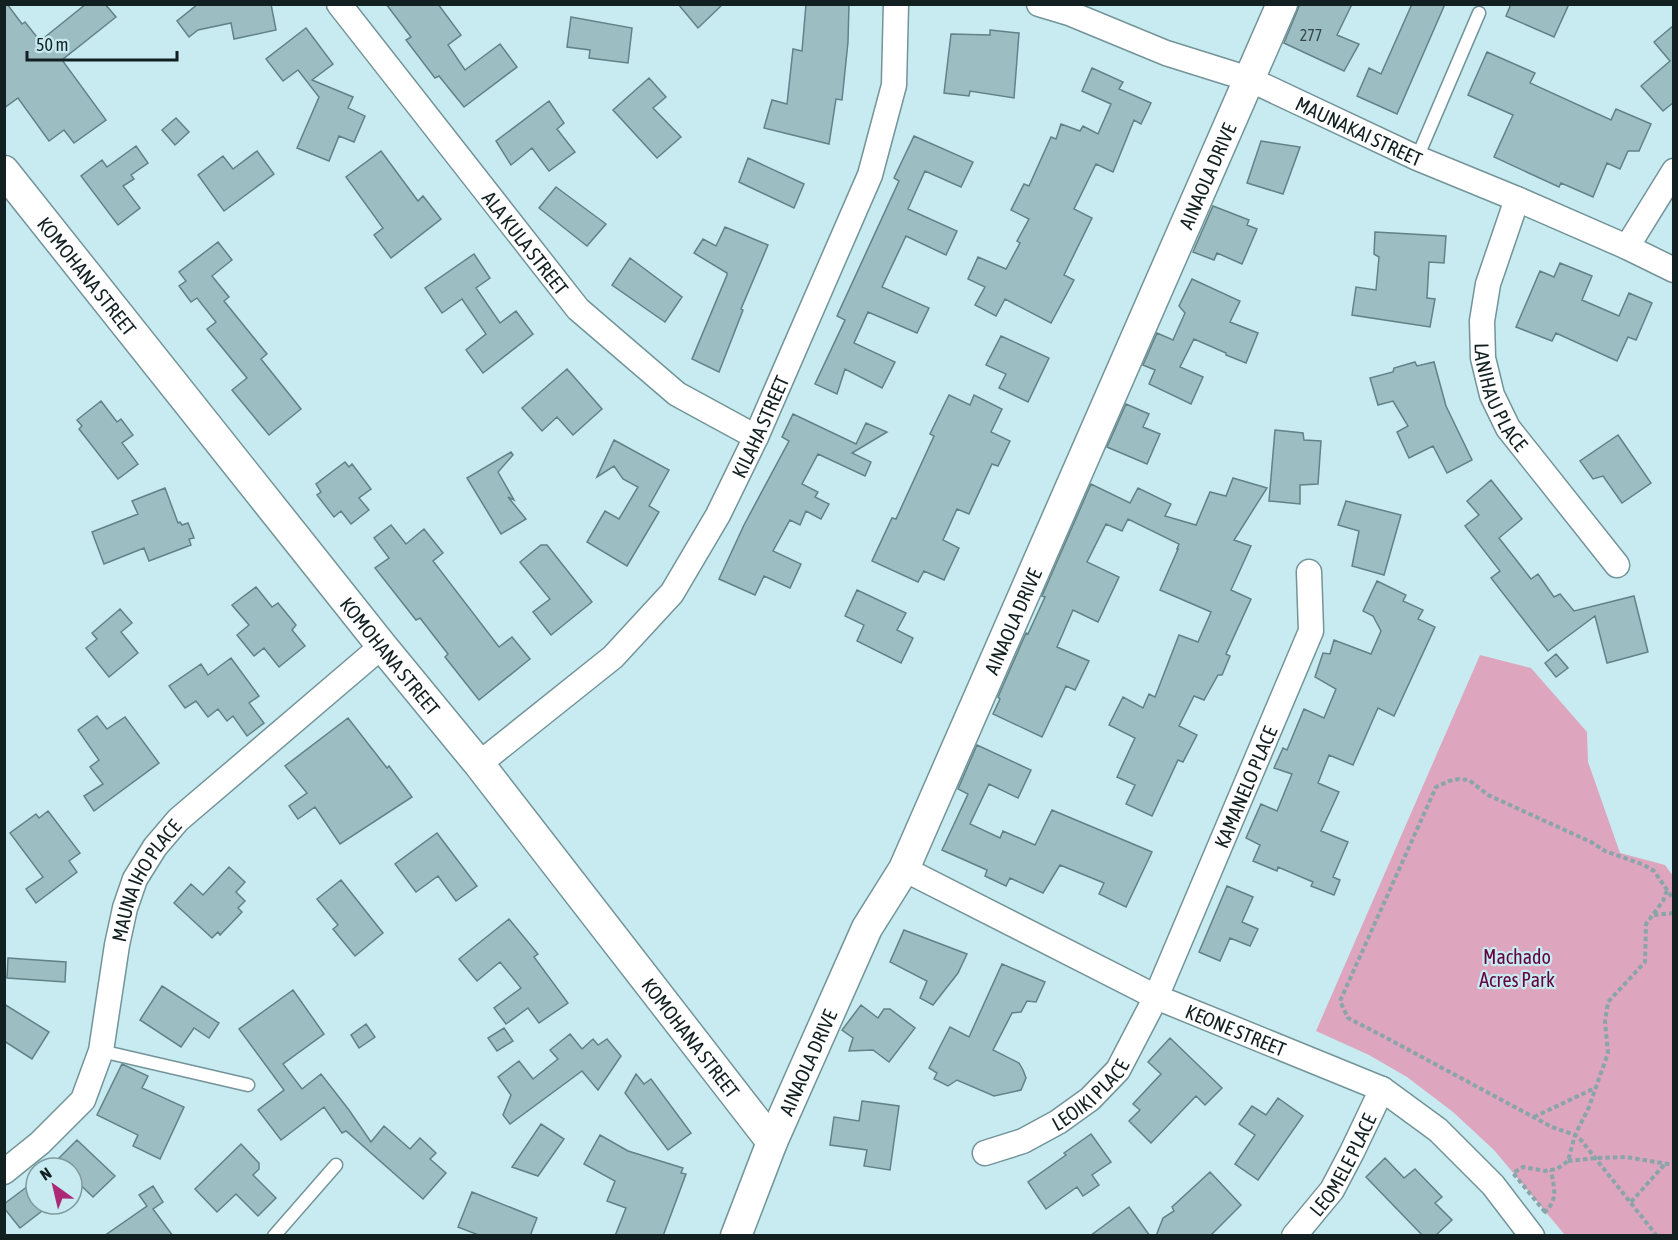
<svg xmlns="http://www.w3.org/2000/svg" width="1678" height="1240" viewBox="0 0 1678 1240" font-family="'Asap Condensed',sans-serif">
<style>
.green{fill:#dda5be}
.building{fill:#9cbec3;stroke:#618287;stroke-width:1.5}
.lines{fill:none;stroke-linecap:round;stroke-linejoin:round}
.service-casing{stroke:#739499;stroke-width:15}
.minor-casing{stroke:#739499;stroke-width:27}
.tertiary-casing{stroke:#739499;stroke-width:33}
.path{stroke:#89a5a9;stroke-width:4;stroke-dasharray:4.5 3;stroke-linecap:butt}
.service{stroke:#fff;stroke-width:12}
.minor{stroke:#fff;stroke-width:24}
.tertiary{stroke:#fff;stroke-width:30}
.labels{text-anchor:middle;dominant-baseline:central;stroke-width:4.5;stroke-linejoin:round;paint-order:stroke}
.number-label{font-size:16px;fill:#35484a}
.street-label{font-size:20px;fill:#132022;stroke:#c7ebf0}
.park-label{font-size:20px;fill:#62023e;stroke:#c7ebf0}
</style>
<rect width="100%" height="100%" fill="#c7ebf0"/>
<!-- green -->
<path class="green" d="M 1480,655 L 1531,668 L 1587,732 L 1588,762 L 1620,853 L 1665,865 L 1673,876 L 1673,1235 L 1565,1235 L 1494,1150 L 1453,1112 L 1407,1077 L 1369,1055 L 1316,1031 Z"/>
<!-- building -->
<path class="building" d="M 4,4 L 7,4 L 22,24 L 25,22 L 40,41 L 86,4 L 105,4 L 116,17 L 62,60 L 106,120 L 74,143 L 64,130 L 49,141 L 18,98 L 4,108 Z
M 198,4 L 271,4 L 276,30 L 234,39 L 231,23 L 198,30 L 189,37 L 177,21 Z
M 386,4 L 438,4 L 461,35 L 448,45 L 465,70 L 500,44 L 517,67 L 464,107 L 439,76 L 435,78 L 406,40 L 411,37 Z
M 678,4 L 723,4 L 698,28 Z
M 806,4 L 849,4 L 848,42 L 842,100 L 836,99 L 829,144 L 764,128 L 772,100 L 787,104 L 793,49 L 802,51 Z
M 1300,4 L 1352,4 L 1337,35 L 1359,44 L 1344,71 L 1284,43 Z
M 1412,4 L 1445,4 L 1397,114 L 1357,96 L 1369,68 L 1381,74 Z
M 1511,4 L 1569,4 L 1554,37 L 1506,16 Z
M 571,17 L 632,28 L 628,63 L 589,58 L 590,50 L 567,47 Z
M 1674,25 L 1674,102 L 1663,111 L 1641,86 L 1670,61 L 1654,42 Z
M 306,28 L 333,64 L 312,80 L 353,97 L 348,108 L 365,116 L 354,142 L 339,136 L 329,161 L 297,148 L 319,97 L 298,70 L 283,81 L 266,59 Z
M 990,30 L 1019,33 L 1014,98 L 970,91 L 969,96 L 944,93 L 951,34 L 990,35 Z
M 1487,52 L 1535,73 L 1530,83 L 1611,120 L 1616,109 L 1651,124 L 1639,151 L 1628,151 L 1620,169 L 1607,163 L 1593,197 L 1561,183 L 1559,187 L 1494,157 L 1513,115 L 1468,95 Z
M 1092,68 L 1123,82 L 1119,89 L 1151,103 L 1141,124 L 1134,120 L 1113,172 L 1096,164 L 1074,209 L 1092,218 L 1064,275 L 1074,280 L 1051,323 L 1005,299 L 996,316 L 975,305 L 985,287 L 968,279 L 978,257 L 1006,269 L 1020,243 L 1017,241 L 1029,219 L 1011,210 L 1024,184 L 1029,186 L 1051,137 L 1056,139 L 1061,124 L 1080,131 L 1083,126 L 1098,134 L 1111,104 L 1082,91 Z
M 649,78 L 666,97 L 653,108 L 681,137 L 657,158 L 613,110 Z
M 549,101 L 564,123 L 557,129 L 575,152 L 549,171 L 532,148 L 511,165 L 496,141 Z
M 176,118 L 189,132 L 175,145 L 162,130 Z
M 914,136 L 973,162 L 961,187 L 925,171 L 908,209 L 957,231 L 946,255 L 906,236 L 882,287 L 929,308 L 917,333 L 868,312 L 854,343 L 895,362 L 882,388 L 845,369 L 837,394 L 815,384 L 845,320 L 837,316 L 899,181 L 894,178 Z
M 1261,141 L 1300,147 L 1283,194 L 1247,183 Z
M 136,146 L 148,163 L 131,175 L 134,179 L 123,186 L 140,208 L 118,225 L 81,176 L 102,160 L 107,167 Z
M 257,151 L 274,174 L 224,211 L 198,175 L 223,156 L 233,169 Z
M 381,151 L 418,201 L 423,196 L 441,219 L 391,258 L 374,235 L 383,228 L 346,177 Z
M 748,158 L 804,184 L 794,208 L 739,182 Z
M 556,187 L 606,224 L 587,246 L 539,208 Z
M 1213,206 L 1249,220 L 1247,225 L 1257,229 L 1242,264 L 1217,253 L 1214,260 L 1193,252 Z
M 725,227 L 768,245 L 741,309 L 743,310 L 719,372 L 692,359 L 727,275 L 727,273 L 694,253 L 703,239 L 716,246 Z
M 1375,232 L 1446,236 L 1444,263 L 1429,262 L 1427,298 L 1435,299 L 1430,327 L 1352,315 L 1356,287 L 1376,290 L 1379,257 L 1374,254 Z
M 218,242 L 232,260 L 212,276 L 229,297 L 224,301 L 267,354 L 261,359 L 301,409 L 269,435 L 232,390 L 247,378 L 207,329 L 216,322 L 197,298 L 191,302 L 179,286 L 186,281 L 179,272 Z
M 474,254 L 490,278 L 476,288 L 500,323 L 516,311 L 533,334 L 483,373 L 466,350 L 486,334 L 462,299 L 442,313 L 425,288 Z
M 630,258 L 682,297 L 665,322 L 612,285 Z
M 1560,263 L 1592,276 L 1582,300 L 1619,316 L 1629,293 L 1652,303 L 1636,340 L 1628,337 L 1617,361 L 1556,333 L 1552,341 L 1516,327 L 1540,271 L 1554,277 Z
M 1192,279 L 1240,301 L 1230,322 L 1258,333 L 1246,363 L 1226,355 L 1226,353 L 1194,339 L 1180,367 L 1203,377 L 1191,404 L 1149,384 L 1155,370 L 1143,365 L 1157,333 L 1173,340 L 1185,313 L 1179,306 Z
M 1001,336 L 1049,358 L 1028,402 L 999,388 L 1006,374 L 986,365 Z
M 1415,362 L 1417,366 L 1434,362 L 1446,406 L 1472,460 L 1447,473 L 1433,446 L 1409,458 L 1397,432 L 1408,426 L 1393,401 L 1378,405 L 1370,378 L 1393,372 L 1394,368 Z
M 567,369 L 602,409 L 573,435 L 557,417 L 542,431 L 522,408 Z
M 949,395 L 970,405 L 974,395 L 1002,409 L 991,432 L 1010,441 L 998,466 L 992,464 L 969,514 L 957,509 L 943,540 L 959,548 L 944,580 L 924,571 L 918,582 L 872,561 L 892,518 L 896,519 L 934,436 L 930,434 Z
M 101,401 L 117,422 L 121,419 L 133,435 L 122,443 L 138,464 L 118,479 L 79,429 L 82,426 L 77,420 Z
M 1126,404 L 1149,414 L 1143,427 L 1160,434 L 1147,464 L 1107,447 Z
M 793,414 L 856,444 L 866,423 L 887,432 L 852,453 L 871,462 L 865,476 L 818,454 L 802,484 L 818,492 L 815,497 L 829,504 L 821,519 L 806,511 L 800,525 L 790,520 L 773,551 L 801,564 L 790,588 L 764,576 L 755,595 L 719,579 L 744,525 L 789,441 L 782,437 Z
M 1275,430 L 1303,433 L 1304,440 L 1321,441 L 1318,484 L 1300,485 L 1300,504 L 1269,501 Z
M 1618,435 L 1651,483 L 1622,503 L 1603,476 L 1593,479 L 1580,461 Z
M 614,440 L 669,470 L 649,506 L 659,512 L 627,566 L 587,542 L 605,511 L 619,519 L 638,487 L 623,479 L 614,466 L 597,477 Z
M 511,452 L 513,455 L 498,472 L 514,500 L 508,497 L 526,519 L 501,534 L 467,478 Z
M 345,462 L 349,467 L 352,464 L 371,489 L 359,498 L 369,510 L 351,524 L 341,511 L 334,517 L 317,495 L 321,492 L 316,484 Z
M 1233,478 L 1267,488 L 1234,540 L 1251,546 L 1231,590 L 1251,599 L 1226,654 L 1230,656 L 1222,675 L 1218,675 L 1204,700 L 1194,696 L 1179,726 L 1197,735 L 1183,762 L 1178,760 L 1152,816 L 1126,804 L 1135,785 L 1117,777 L 1135,738 L 1109,725 L 1123,697 L 1143,708 L 1149,694 L 1155,697 L 1179,635 L 1198,642 L 1211,612 L 1160,590 L 1178,549 L 1177,549 L 1179,544 L 1128,519 L 1122,531 L 1106,524 L 1087,562 L 1119,577 L 1098,622 L 1073,610 L 1057,647 L 1089,661 L 1075,690 L 1066,686 L 1042,737 L 993,714 L 1000,699 L 998,697 L 1026,633 L 1028,634 L 1045,597 L 1042,596 L 1091,484 L 1130,503 L 1138,488 L 1171,504 L 1165,516 L 1196,525 L 1210,492 L 1226,496 Z
M 1491,480 L 1522,519 L 1499,538 L 1531,579 L 1538,574 L 1554,597 L 1560,594 L 1574,611 L 1634,596 L 1648,652 L 1607,663 L 1595,616 L 1548,651 L 1491,578 L 1500,571 L 1465,526 L 1479,515 L 1467,501 Z
M 165,488 L 178,523 L 180,522 L 182,525 L 188,523 L 194,538 L 189,539 L 191,545 L 149,561 L 144,548 L 104,564 L 92,532 L 138,514 L 132,501 Z
M 1346,501 L 1401,515 L 1384,575 L 1352,566 L 1359,531 L 1338,525 Z
M 391,525 L 406,544 L 424,529 L 443,553 L 433,561 L 499,647 L 512,637 L 530,659 L 479,700 L 445,657 L 448,654 L 420,618 L 416,620 L 375,568 L 389,558 L 374,538 Z
M 541,545 L 547,545 L 592,602 L 551,635 L 533,612 L 550,599 L 520,562 Z
M 1377,581 L 1406,595 L 1403,601 L 1423,610 L 1418,619 L 1435,627 L 1394,716 L 1378,708 L 1353,765 L 1329,755 L 1318,783 L 1339,792 L 1321,831 L 1348,842 L 1333,877 L 1340,880 L 1334,895 L 1311,886 L 1313,882 L 1278,867 L 1277,871 L 1253,861 L 1260,845 L 1246,838 L 1261,804 L 1277,811 L 1292,774 L 1274,768 L 1283,748 L 1287,750 L 1304,709 L 1324,718 L 1336,689 L 1315,677 L 1323,653 L 1330,654 L 1334,640 L 1371,654 L 1381,631 L 1373,616 L 1363,611 Z
M 256,587 L 272,607 L 278,603 L 296,625 L 292,630 L 305,646 L 279,667 L 264,648 L 254,656 L 237,635 L 249,625 L 232,605 Z
M 857,590 L 906,613 L 897,630 L 913,638 L 901,663 L 857,641 L 864,625 L 845,616 Z
M 120,609 L 132,623 L 121,632 L 138,653 L 109,677 L 86,648 L 97,639 L 92,633 Z
M 1556,654 L 1568,668 L 1556,677 L 1545,663 Z
M 231,658 L 259,696 L 249,703 L 264,723 L 247,736 L 233,716 L 227,721 L 218,709 L 208,717 L 196,701 L 185,708 L 169,686 L 201,664 L 208,675 Z
M 97,716 L 107,729 L 125,717 L 159,763 L 94,811 L 84,796 L 103,784 L 90,767 L 99,760 L 78,730 Z
M 348,718 L 387,768 L 389,766 L 412,797 L 340,844 L 315,807 L 298,819 L 289,806 L 307,793 L 285,766 Z
M 977,745 L 1031,770 L 1018,798 L 989,784 L 970,824 L 1000,838 L 1003,831 L 1035,845 L 1052,810 L 1152,852 L 1126,907 L 1099,894 L 1104,883 L 1060,865 L 1043,893 L 1010,878 L 1006,886 L 985,876 L 987,870 L 942,850 L 968,794 L 958,789 Z
M 48,811 L 80,853 L 69,861 L 77,872 L 36,903 L 26,889 L 43,877 L 10,833 L 36,814 L 39,818 Z
M 437,833 L 477,886 L 456,901 L 438,876 L 416,892 L 395,864 Z
M 229,867 L 245,882 L 236,892 L 245,901 L 238,908 L 242,912 L 220,935 L 218,932 L 212,938 L 174,903 L 191,884 L 203,895 Z
M 341,880 L 383,933 L 355,956 L 333,929 L 338,925 L 317,899 Z
M 1227,886 L 1253,897 L 1242,922 L 1258,929 L 1250,946 L 1230,938 L 1220,961 L 1199,952 Z
M 509,919 L 538,954 L 534,957 L 568,1003 L 539,1023 L 528,1008 L 506,1024 L 494,1008 L 521,988 L 500,962 L 477,981 L 459,959 Z
M 904,930 L 967,954 L 958,973 L 933,1005 L 920,998 L 927,981 L 890,962 Z
M 8,958 L 66,962 L 65,982 L 7,978 Z
M 1002,964 L 1045,982 L 1036,1002 L 1027,1001 L 1021,1012 L 1012,1013 L 993,1050 L 1019,1063 L 1023,1070 L 1026,1078 L 1021,1090 L 994,1096 L 957,1080 L 948,1086 L 934,1079 L 937,1073 L 929,1068 L 950,1027 L 969,1037 Z
M 162,986 L 219,1023 L 209,1038 L 194,1028 L 181,1047 L 140,1020 Z
M 293,990 L 324,1034 L 283,1064 L 302,1089 L 321,1074 L 349,1110 L 371,1142 L 384,1126 L 410,1149 L 420,1138 L 436,1153 L 430,1159 L 446,1173 L 423,1199 L 346,1131 L 342,1133 L 324,1107 L 281,1140 L 258,1110 L 284,1090 L 239,1029 Z
M 4,1004 L 49,1032 L 32,1059 L 4,1041 Z
M 861,1005 L 878,1018 L 884,1009 L 890,1009 L 915,1028 L 889,1062 L 873,1050 L 849,1051 L 853,1038 L 842,1030 Z
M 366,1024 L 375,1037 L 359,1048 L 351,1035 Z
M 504,1028 L 513,1041 L 497,1051 L 488,1038 Z
M 570,1034 L 582,1049 L 593,1039 L 598,1045 L 607,1039 L 621,1056 L 598,1090 L 582,1071 L 510,1124 L 503,1115 L 511,1095 L 498,1077 L 519,1061 L 533,1079 L 558,1059 L 550,1050 Z
M 1170,1038 L 1222,1088 L 1205,1105 L 1196,1096 L 1151,1143 L 1129,1121 L 1140,1110 L 1133,1104 L 1161,1074 L 1148,1062 Z
M 122,1064 L 148,1076 L 142,1088 L 184,1107 L 160,1159 L 133,1146 L 138,1135 L 97,1115 Z
M 636,1074 L 644,1084 L 651,1079 L 691,1133 L 668,1150 L 625,1093 Z
M 1278,1098 L 1303,1116 L 1258,1180 L 1235,1164 L 1255,1135 L 1239,1124 L 1252,1106 L 1266,1115 Z
M 862,1101 L 899,1106 L 890,1170 L 864,1166 L 867,1150 L 830,1145 L 834,1117 L 859,1121 Z
M 541,1124 L 564,1139 L 538,1176 L 512,1167 Z
M 1091,1134 L 1111,1162 L 1092,1175 L 1099,1185 L 1083,1196 L 1077,1187 L 1046,1209 L 1028,1182 L 1066,1155 L 1064,1153 Z
M 600,1135 L 628,1151 L 683,1168 L 681,1173 L 686,1174 L 663,1236 L 615,1236 L 626,1208 L 607,1201 L 615,1181 L 584,1164 Z
M 77,1140 L 115,1176 L 93,1197 L 72,1177 L 72,1168 L 63,1168 L 59,1164 L 59,1158 Z
M 241,1144 L 259,1163 L 259,1169 L 253,1175 L 276,1198 L 258,1216 L 236,1194 L 217,1212 L 195,1189 Z
M 1385,1158 L 1404,1178 L 1415,1169 L 1442,1197 L 1435,1203 L 1452,1220 L 1435,1236 L 1423,1236 L 1366,1177 Z
M 1210,1172 L 1241,1205 L 1210,1236 L 1156,1236 L 1163,1218 L 1174,1211 L 1172,1207 Z
M 36,1180 L 36,1204 L 51,1204 L 20,1228 L 4,1208 L 4,1204 Z
M 153,1186 L 163,1202 L 153,1209 L 173,1236 L 104,1236 L 147,1206 L 139,1195 Z
M 472,1192 L 537,1218 L 530,1236 L 481,1236 L 458,1227 Z
M 1129,1207 L 1150,1236 L 1090,1236 Z"/>
<g class="lines">
<defs>
<path id="service" d="M 1417,158 L 1479,13
M 101,1051 L 248,1085
M 274,1236 L 336,1165"/>
<g id="minor">
<path id="s1" d="M 339,4 L 578,309 L 677,394 L 756,437"/>
<path id="s2" d="M 1039,4 L 1069,13 L 1166,53 L 1249,79 L 1417,158 L 1517,199 L 1627,247 L 1674,270"/>
<path id="s3" d="M 1517,199 L 1488,284 L 1482,321 L 1483,358 L 1492,395 L 1508,428 L 1617,565"/>
<path d="M 1627,247 L 1674,171"/>
<path id="s4" d="M 479,764 L 613,657 L 672,593 L 718,515 L 756,437 L 870,175 L 894,85 L 896,4"/>
<path id="s5" d="M 904,869 L 1156,997 L 1382,1089 L 1438,1130 L 1493,1185 L 1532,1236"/>
<path id="s6" d="M 985,1153 L 1023,1141 L 1058,1122 L 1090,1099 L 1118,1070 L 1156,997 L 1311,631 L 1309,572"/>
<path id="s7" d="M 4,1172 L 40,1143 L 83,1100 L 101,1051 L 117,945 L 125,908 L 135,879 L 155,847 L 178,820 L 382,646"/>
<path id="s8" d="M 1294,1236 L 1332,1190 L 1352,1152 L 1382,1089"/>
</g>
<g id="tertiary">
<path id="s9" d="M 4,171 L 382,646 L 479,764 L 772,1142"/>
<path id="s10" d="M 736,1236 L 772,1142 L 867,928 L 904,869 L 1282,4"/>
</g>
</defs>
<!-- service casing -->
<use href="#service" class="service-casing"/>
<!-- minor casing -->
<use href="#minor" class="minor-casing"/>
<!-- tertiary casing -->
<use href="#tertiary" class="tertiary-casing"/>
<!-- path -->
<path class="path" d="M 1654,915 L 1674,913
M 1534,1117 L 1595,1088
M 1568,1161 L 1596,1158 L 1626,1157 L 1674,1165
M 1631,1202 L 1665,1164
M 1545,1212 L 1513,1173 L 1523,1167 L 1545,1171 L 1557,1169 L 1568,1161 L 1575,1135 L 1589,1107 L 1608,1053 L 1605,1021 L 1608,1002 L 1645,962 L 1646,924 L 1663,901 L 1667,890
M 1544,1213 C 1559,1199 1554,1189 1551,1170
M 1657,1236 L 1581,1140 L 1575,1135 L 1552,1127 L 1381,1035 L 1348,1018 L 1340,1001 L 1436,787 L 1449,781 L 1459,779 L 1469,780 L 1488,795 L 1591,842 L 1605,851 L 1644,865 L 1654,871 L 1674,900"/>
<!-- service -->
<use href="#service" class="service"/>
<!-- minor -->
<use href="#minor" class="minor"/>
<!-- tertiary -->
<use href="#tertiary" class="tertiary"/>
</g>
<g class="labels">
<!-- number labels -->
<g class="number-label">
<text x="1311" y="35">277</text>
</g>
<!-- street labels -->
<g class="street-label">
<text stroke="none"><textPath href="#s2" startOffset="345">MAUNAKAI STREET</textPath></text>
<text stroke="none"><textPath href="#s10" startOffset="1161">AINAOLA DRIVE</textPath></text>
<text stroke="none"><textPath href="#s1" startOffset="303">ALA KULA STREET</textPath></text>
<text stroke="none"><textPath href="#s9" startOffset="134">KOMOHANA STREET</textPath></text>
<text stroke="none"><textPath href="#s3" startOffset="207">LANIHAU PLACE</textPath></text>
<text stroke="none"><textPath href="#s4" startOffset="447">KILAHA STREET</textPath></text>
<text stroke="none"><textPath href="#s10" startOffset="675">AINAOLA DRIVE</textPath></text>
<text stroke="none"><textPath href="#s9" startOffset="620">KOMOHANA STREET</textPath></text>
<text stroke="none"><textPath href="#s6" startOffset="470">KAMANELO PLACE</textPath></text>
<text stroke="none"><textPath href="#s7" startOffset="338">MAUNA IHO PLACE</textPath></text>
<text stroke="none"><textPath href="#s5" startOffset="369">KEONE STREET</textPath></text>
<text stroke="none"><textPath href="#s9" startOffset="1106">KOMOHANA STREET</textPath></text>
<text stroke="none"><textPath href="#s10" startOffset="188">AINAOLA DRIVE</textPath></text>
<text stroke="none"><textPath href="#s6" startOffset="122">LEOIKI PLACE</textPath></text>
<text stroke="none"><textPath href="#s8" startOffset="87">LEOMELE PLACE</textPath></text>
</g>
<!-- park labels -->
<g class="park-label">
<text x="1517" y="956">Machado<tspan x="1517" dy="23">Acres Park</tspan></text>
</g>
</g>
<!-- border -->
<rect width="1678" height="1240" fill="none" stroke="#132022" stroke-width="12"/>
<!-- north arrow -->
<g transform="translate(54 1186) rotate(326)"><circle r="28" fill="#c7ebf0" stroke="#7f9a9e" stroke-width="1.5"/>
<path d="M0-4.5L10 22L0 15L-10 22Z" fill="#ac2a75"/>
<text y="-9" font-size="16" font-weight="bold" text-anchor="middle" fill="#132022">N</text>
</g>
<!-- scale -->
<path d="M27 51v9h150v-9" fill="none" stroke="#132022" stroke-width="3"/>
<text x="36" y="51" font-size="18" fill="#132022" stroke="#c7ebf0" stroke-width="4.5" paint-order="stroke">50 m</text>
</svg>
